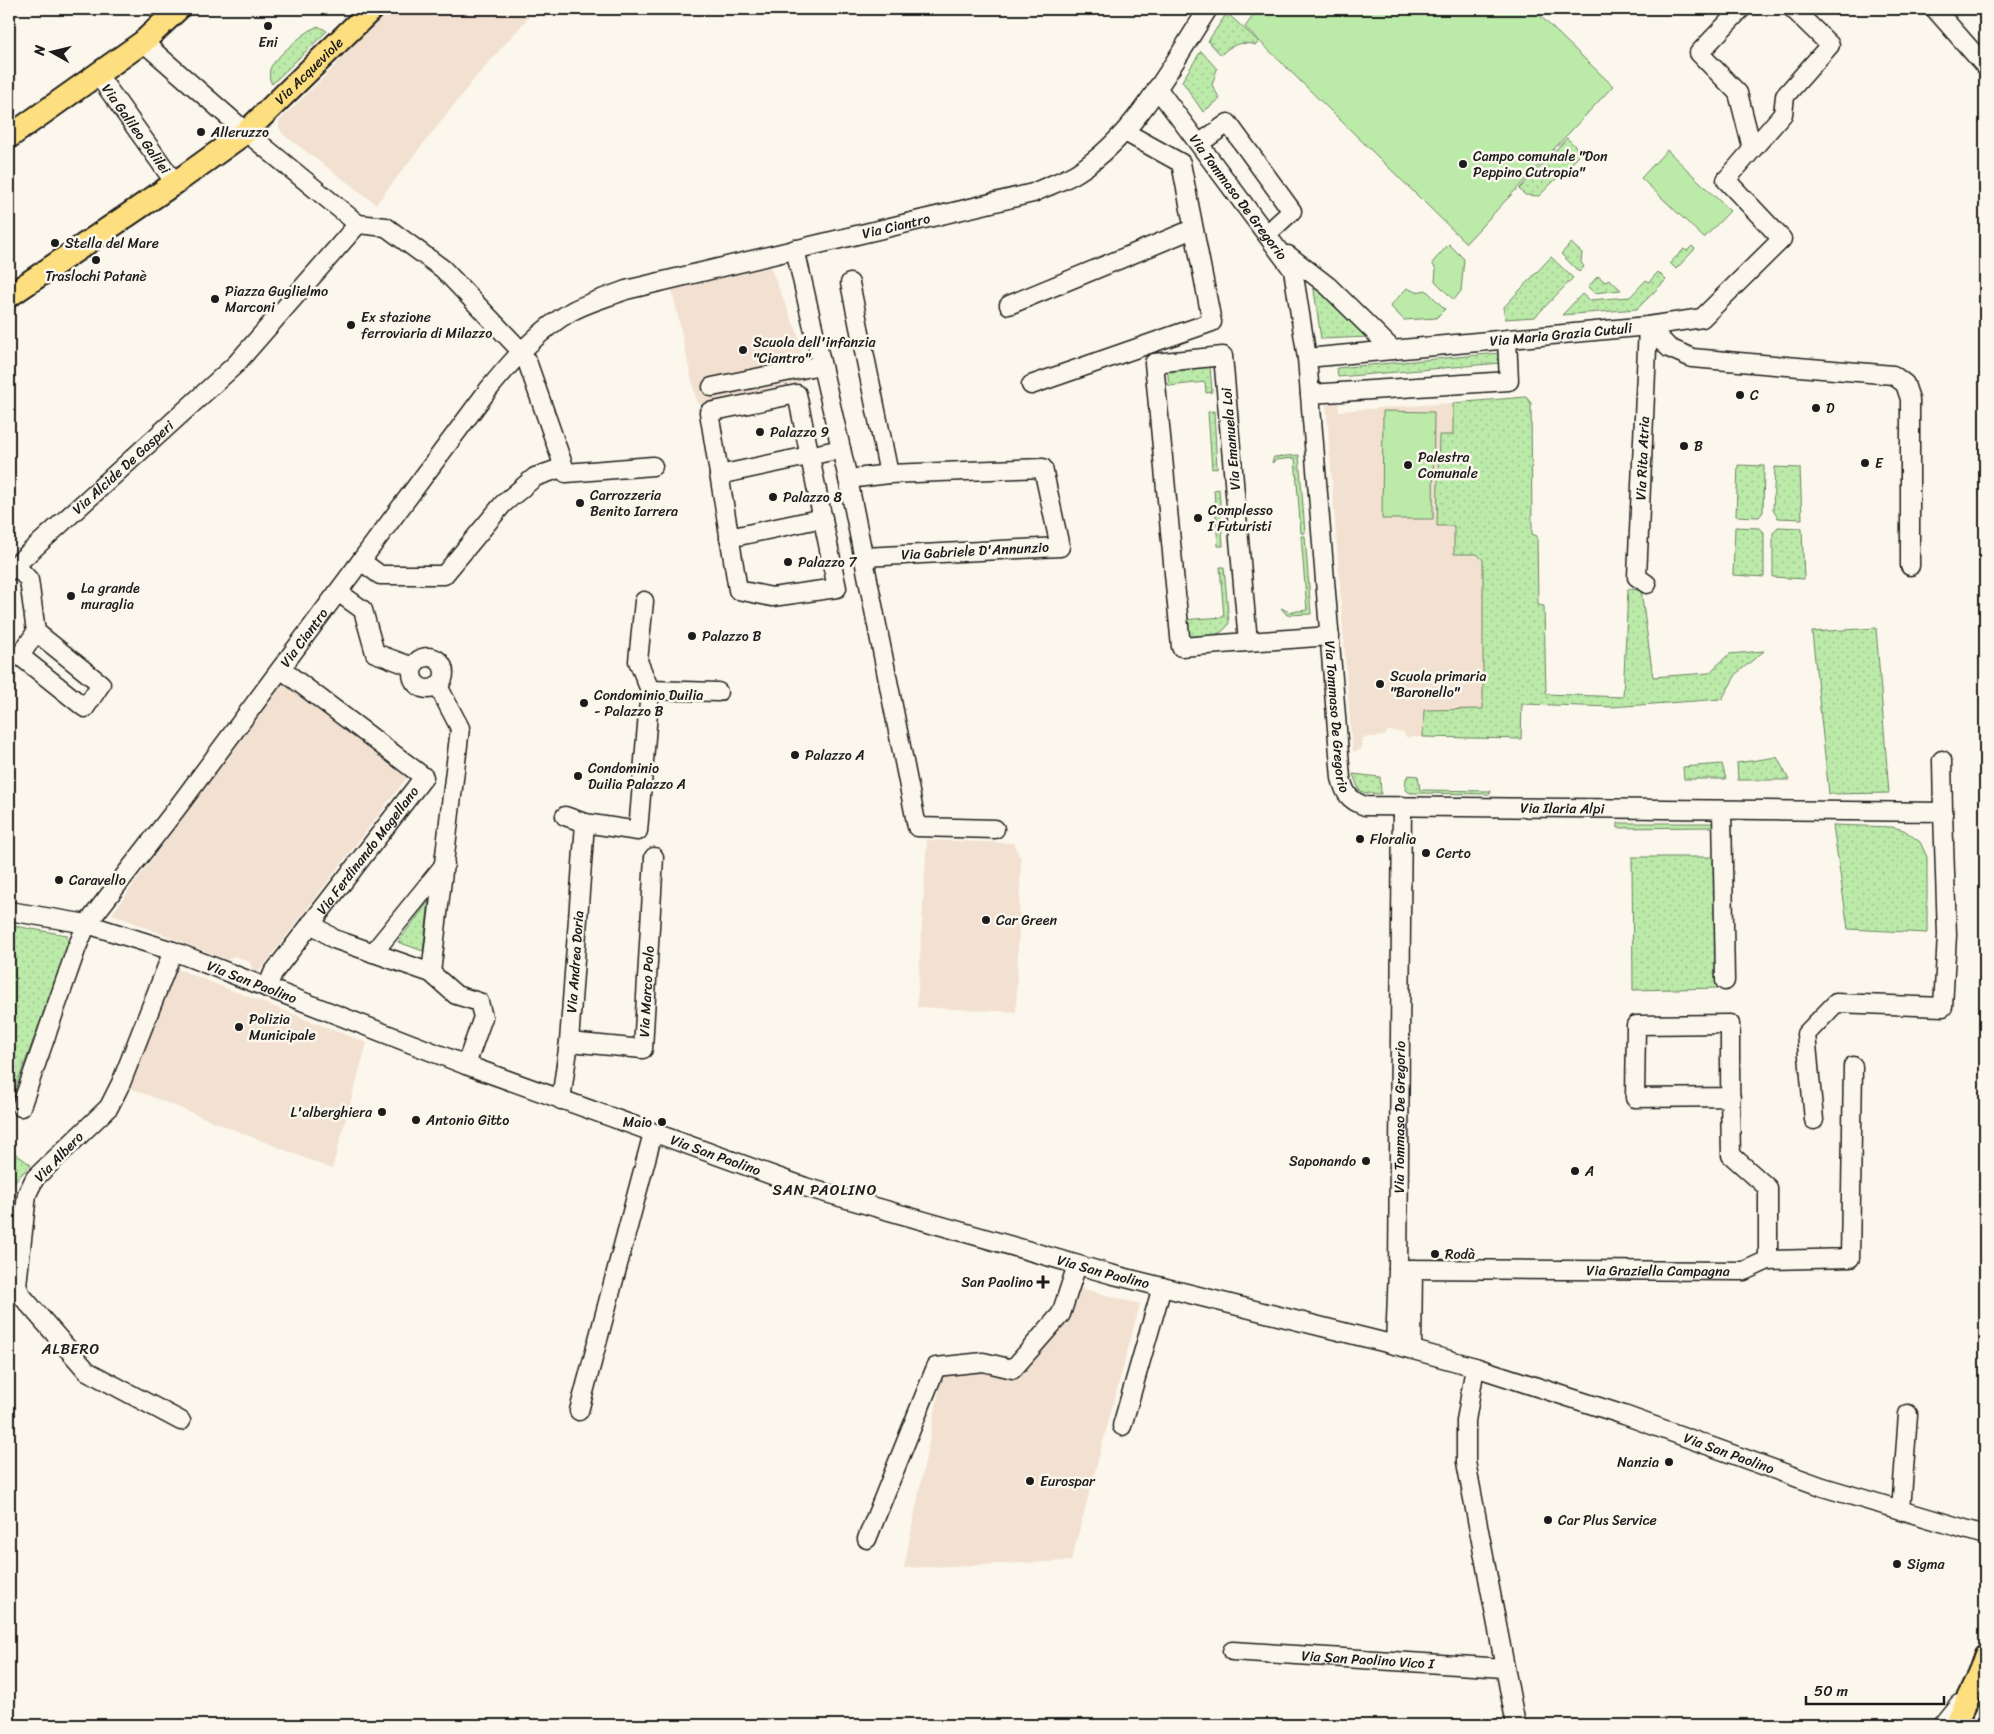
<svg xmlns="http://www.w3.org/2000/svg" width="1994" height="1734" viewBox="0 0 1994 1734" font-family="Sriracha,sans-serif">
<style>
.built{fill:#f2e1d0}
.grass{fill:url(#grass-dots);stroke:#6c8362}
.park{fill:#bbeaa9;stroke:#6c8362}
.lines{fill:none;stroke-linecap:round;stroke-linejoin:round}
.minor-casing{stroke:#1c1c1c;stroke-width:21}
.major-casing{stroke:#1c1c1c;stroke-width:26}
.minor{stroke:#fbf7ec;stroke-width:18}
.major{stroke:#fedf80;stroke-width:22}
.poi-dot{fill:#1c1c1c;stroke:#fbf7ec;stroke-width:2}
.labels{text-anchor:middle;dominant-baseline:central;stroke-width:5;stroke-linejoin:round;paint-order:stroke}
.poi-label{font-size:14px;fill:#1c1c1c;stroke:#fbf7ec;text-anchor:start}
.street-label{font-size:14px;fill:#1c1c1c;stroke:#fbf7ec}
.neighbourhood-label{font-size:15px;letter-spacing:1px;fill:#1c1c1c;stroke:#fbf7ec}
</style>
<defs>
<pattern id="grass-dots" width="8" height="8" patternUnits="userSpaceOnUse" patternTransform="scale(1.25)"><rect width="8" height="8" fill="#bbeaa9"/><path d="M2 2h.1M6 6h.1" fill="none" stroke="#a0c891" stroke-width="1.8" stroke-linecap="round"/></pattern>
</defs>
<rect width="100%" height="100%" fill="#fbf7ec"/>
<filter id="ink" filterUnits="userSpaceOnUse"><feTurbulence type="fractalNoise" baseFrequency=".02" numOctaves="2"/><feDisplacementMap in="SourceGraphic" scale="10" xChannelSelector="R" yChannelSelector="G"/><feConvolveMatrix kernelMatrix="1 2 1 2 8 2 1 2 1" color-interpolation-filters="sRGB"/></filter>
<g filter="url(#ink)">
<!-- built -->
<path class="built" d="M 387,9 L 536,9 L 476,77 L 376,204 L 284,135 L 279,128 L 279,121 L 329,72 Z
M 770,267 L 797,332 L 808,380 L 697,404 L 672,290 Z
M 1505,399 L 1522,704 L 1521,739 L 1406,737 L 1403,732 L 1388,731 L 1385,736 L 1362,738 L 1362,749 L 1355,752 L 1352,749 L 1326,402 L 1338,402 L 1339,411 Z
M 281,683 L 409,775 L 258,973 L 253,971 L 250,962 L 235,956 L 227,960 L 112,914 Z
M 927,840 L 1013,843 L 1021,859 L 1016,1012 L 917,1007 Z
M 175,968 L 367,1043 L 332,1169 L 130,1088 Z
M 1080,1288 L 1140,1304 L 1071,1561 L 904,1568 L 942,1376 L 981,1369 L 1016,1376 L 1069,1319 Z"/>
<!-- grass -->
<path class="grass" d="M 1227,13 L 1259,42 L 1256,45 C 1242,41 1231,44 1221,55 L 1208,41 Z
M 318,26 L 327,31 L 272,84 C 269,80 269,74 270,69 C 274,58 307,30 318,26 Z
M 1201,51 L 1217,69 L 1212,85 L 1220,99 L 1203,112 L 1182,81 Z
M 1567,138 L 1582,153 L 1539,196 L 1525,195 L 1519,189 Z
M 1571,243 L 1582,253 L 1581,262 L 1584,267 L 1579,272 L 1561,254 Z
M 1692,246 L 1695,249 L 1676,269 L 1670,263 L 1684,249 L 1687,251 Z
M 1551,257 L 1573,278 L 1535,317 L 1505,319 L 1504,307 Z
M 1658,272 L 1666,280 L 1637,309 L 1562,315 L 1582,294 L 1589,300 L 1630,297 L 1646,280 L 1649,282 Z
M 1598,276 L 1605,282 L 1609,279 L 1621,290 L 1594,293 L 1588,287 Z
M 1313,283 L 1369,337 L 1321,339 Z
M 1500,353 L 1501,363 L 1338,377 L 1337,368 Z
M 1210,366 L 1212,392 L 1206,393 L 1205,382 L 1169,386 L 1167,367 Z
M 1526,397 L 1531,403 L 1532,534 L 1537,536 L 1538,605 L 1544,606 L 1546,694 L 1623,697 L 1628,589 L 1641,590 L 1653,677 L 1709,673 L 1729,654 L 1764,651 L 1737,673 L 1722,699 L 1612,707 L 1522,704 L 1521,739 L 1423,737 L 1424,710 L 1483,709 L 1483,560 L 1477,554 L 1454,554 L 1454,526 L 1437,526 L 1439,435 L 1453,435 L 1453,403 Z
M 1214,411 L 1217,468 L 1212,469 L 1208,412 Z
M 1299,455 L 1305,533 L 1301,533 L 1295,458 L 1276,460 L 1272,463 L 1274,457 Z
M 1738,465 L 1764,466 L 1763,512 L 1759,517 L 1736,516 Z
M 1775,467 L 1800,468 L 1802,519 L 1778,518 L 1773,510 Z
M 1219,489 L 1223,546 L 1218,546 L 1214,490 Z
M 1735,527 L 1759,528 L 1764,532 L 1764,577 L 1733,575 Z
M 1778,527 L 1802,528 L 1804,579 L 1773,577 L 1773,533 Z
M 1301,536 L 1305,536 L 1311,614 L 1287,615 L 1281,608 L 1289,612 L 1307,610 Z
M 1220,567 L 1224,567 L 1229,623 C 1221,640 1199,636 1183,637 L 1181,620 L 1224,617 Z
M 1876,628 L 1889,793 L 1829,794 L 1812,632 Z
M 1777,757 L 1789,780 L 1738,780 L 1737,763 Z
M 1722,764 L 1726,779 L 1684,779 L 1683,767 Z
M 1353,774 L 1380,777 L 1381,794 L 1365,793 L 1359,790 Z
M 1409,775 L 1418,776 L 1420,790 L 1491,791 L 1490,794 L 1411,793 L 1405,790 L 1406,778 Z
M 1618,823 L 1713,823 L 1713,827 L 1618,828 Z
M 1833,825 L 1892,827 L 1904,830 L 1920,842 L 1927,857 L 1927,933 L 1848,929 Z
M 1632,857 L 1714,857 L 1719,988 L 1633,990 Z
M 429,901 L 423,951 L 398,942 Z
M 14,926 L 67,935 L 68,948 L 9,1105 L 9,941 Z
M 9,1149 L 31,1165 L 9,1187 Z"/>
<!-- park -->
<path class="park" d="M 1258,9 L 1533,9 L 1613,86 L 1466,243 L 1245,27 Z
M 1667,150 L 1730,211 L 1704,238 L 1641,178 Z
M 1449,244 L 1464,259 L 1461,291 L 1454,300 L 1435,281 L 1436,269 L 1432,263 Z
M 1407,288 L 1416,292 L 1426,290 L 1445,309 L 1436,318 L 1404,320 L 1390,306 Z
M 1383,411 L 1434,412 L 1433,519 L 1382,519 Z"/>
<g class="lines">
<defs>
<g id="minor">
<path d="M 1741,9 L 1699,53 L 1738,93 L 1752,148"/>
<path d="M 1935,9 L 1985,66"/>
<path id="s1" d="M 98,75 L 175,183"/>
<path id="s2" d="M 1157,88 L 1293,270 L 1307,358 L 1341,778 C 1345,794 1349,800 1365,806 L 1943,812 L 1947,935 L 1943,1007 L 1836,1003 L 1806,1034 L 1814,1120"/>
<path d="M 1200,143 L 1228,123 L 1292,211 L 1267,234"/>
<path d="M 358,224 L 386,227 L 443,269 L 521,351 L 528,364 L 566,473 L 653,466"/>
<path d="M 795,249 L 848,479 L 917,827 L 995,829"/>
<path d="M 1288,255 L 1328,286 L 1393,350"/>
<path d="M 850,283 L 889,474"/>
<path d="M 1009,305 L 1193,229"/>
<path d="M 1648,326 L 1669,348 L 1692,358 L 1893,375 L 1905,384 L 1910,399 L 1910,566"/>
<path id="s3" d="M 1307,358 L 1648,326 L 1702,318 L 1782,239 L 1726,180 L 1783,114 L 1785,96 L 1830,45 L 1793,9"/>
<path d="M 1031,385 L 1212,322 L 1181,163 L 1125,132"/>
<path d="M 712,387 L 821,365"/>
<path d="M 797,394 L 837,588 L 772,597 L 738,590 L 709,412 Z"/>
<path d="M 1310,394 L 1509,381 L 1507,339"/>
<path d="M 719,475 L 841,449"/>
<path d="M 848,479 L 889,474 L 1043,468 L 1060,547 L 864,557"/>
<path d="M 729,538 L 823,518"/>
<path d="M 361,561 L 380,575 L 444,575 L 503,504 L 535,477 L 564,467"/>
<path d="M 15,565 L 29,580 L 36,632 L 20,656 L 85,708 L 101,684 L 36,632"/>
<path id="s4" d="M 9,571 L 236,364 L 358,224 L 246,132 L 143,42"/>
<path id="s5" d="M 1647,584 L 1637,577 L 1648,326"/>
<path d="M 338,592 L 363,610 L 375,653 L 413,667"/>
<path d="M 1248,642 L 1223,356 L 1154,363 L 1181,647 L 1330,636"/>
<circle cx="428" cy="673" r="16"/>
<path d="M 650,690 L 718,692"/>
<path d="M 1942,760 L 1943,812"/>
<path d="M 1722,810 L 1725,981"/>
<path d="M 585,823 L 638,831 L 650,690 L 638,661 L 644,601"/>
<path id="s6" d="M 9,911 L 87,924 L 173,951 L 466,1065 L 805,1187 L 1110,1274 L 1395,1345 L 1475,1367 L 1624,1415 L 1823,1487 L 1985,1535"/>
<path d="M 311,923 L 334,939 L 431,973 L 456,995 L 479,1002 L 483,1017 L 466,1065"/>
<path d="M 173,951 L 121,1083 L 109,1107 L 35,1178 L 27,1194 L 17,1285 L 21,1295 L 87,1371 L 181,1421"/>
<path d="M 373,953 L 445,864"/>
<path d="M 431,973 L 460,728 L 438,686"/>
<path id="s7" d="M 267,988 L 273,973 L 424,777 L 281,669"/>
<path id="s8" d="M 569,1042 L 643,1049 L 654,857"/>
<path id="s9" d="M 561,1100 L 569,1042 L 585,823 L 565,816"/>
<path id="s10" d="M 21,1107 L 77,947 L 87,924 L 177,808 L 488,390 C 513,360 537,331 572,311 C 589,302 608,297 626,290 L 1033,193 C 1047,186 1064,181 1078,172 C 1137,134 1171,66 1208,9"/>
<path d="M 1768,1260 L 1850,1258 L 1853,1066"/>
<path id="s11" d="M 1398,1269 L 1744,1271 L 1768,1260 L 1768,1188 L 1731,1155 C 1730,1112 1730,1068 1730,1024 L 1636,1025 L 1635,1098 L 1731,1097"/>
<path id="s12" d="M 1395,1345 L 1398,1269 L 1402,806"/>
<path d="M 1412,1349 L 1413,1269"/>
<path d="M 1475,1367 L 1466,1421 L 1466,1462 L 1516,1725"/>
<path d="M 579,1411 L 653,1133"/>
<path d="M 1122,1426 L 1162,1287"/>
<path d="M 1901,1510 L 1908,1414"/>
<path d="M 867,1539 L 936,1367 L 983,1362 L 1013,1369 L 1061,1314 L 1077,1265"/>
<path id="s13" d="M 1232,1651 L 1505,1668"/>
<path d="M 1942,1725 L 1959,1704"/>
</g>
<g id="major">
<path d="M 9,137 L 143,42 L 178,9"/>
<path id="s14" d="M 9,296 L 175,183 L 246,132 L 372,9"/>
<path d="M 1955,1725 L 1976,1682 L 1985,1656"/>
</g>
</defs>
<!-- minor casing -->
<use href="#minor" class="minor-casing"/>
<!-- major casing -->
<use href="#major" class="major-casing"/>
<!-- minor -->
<use href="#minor" class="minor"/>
<!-- major -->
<use href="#major" class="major"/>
</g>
</g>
<!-- markers -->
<g class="poi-dot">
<circle cx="268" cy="26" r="5"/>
<circle cx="201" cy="132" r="5"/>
<circle cx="1463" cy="164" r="5"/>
<circle cx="55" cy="243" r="5"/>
<circle cx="96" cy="260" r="5"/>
<circle cx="215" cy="299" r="5"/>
<circle cx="351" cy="325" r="5"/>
<circle cx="743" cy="350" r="5"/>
<circle cx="1740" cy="395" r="5"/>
<circle cx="1816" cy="408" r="5"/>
<circle cx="760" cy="432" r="5"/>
<circle cx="1684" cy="446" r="5"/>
<circle cx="1865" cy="463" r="5"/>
<circle cx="1408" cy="465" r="5"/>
<circle cx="773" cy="497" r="5"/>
<circle cx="580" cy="503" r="5"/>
<circle cx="1198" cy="518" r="5"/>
<circle cx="788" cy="562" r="5"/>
<circle cx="71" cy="596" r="5"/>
<circle cx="692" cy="636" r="5"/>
<circle cx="1380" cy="684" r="5"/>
<circle cx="584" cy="703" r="5"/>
<circle cx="795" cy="755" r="5"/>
<circle cx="578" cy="776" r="5"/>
<circle cx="1360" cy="839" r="5"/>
<circle cx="1426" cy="853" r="5"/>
<circle cx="59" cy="880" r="5"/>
<circle cx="986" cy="920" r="5"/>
<circle cx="239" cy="1027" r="5"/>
<circle cx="382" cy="1112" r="5"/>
<circle cx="416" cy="1120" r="5"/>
<circle cx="662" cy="1122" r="5"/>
<circle cx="1366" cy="1161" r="5"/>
<circle cx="1575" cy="1171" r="5"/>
<circle cx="1435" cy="1254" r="5"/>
<path d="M1040.5 1274.5h5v5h5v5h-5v5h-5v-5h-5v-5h5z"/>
<circle cx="1669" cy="1462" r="5"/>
<circle cx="1030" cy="1481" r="5"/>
<circle cx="1548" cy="1520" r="5"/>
<circle cx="1897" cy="1564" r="5"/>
</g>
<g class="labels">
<!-- poi labels -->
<g class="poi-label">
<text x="268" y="42" text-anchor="middle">Eni</text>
<text x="211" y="132">Alleruzzo</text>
<text x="1473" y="156">Campo comunale "Don<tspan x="1473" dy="16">Peppino Cutropia"</tspan></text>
<text x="65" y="243">Stella del Mare</text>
<text x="96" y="276" text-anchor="middle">Traslochi Patanè</text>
<text x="225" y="291">Piazza Guglielmo<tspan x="225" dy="16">Marconi</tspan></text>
<text x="361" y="317">Ex stazione<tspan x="361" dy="16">ferroviaria di Milazzo</tspan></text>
<text x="753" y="342">Scuola dell'infanzia<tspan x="753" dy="16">"Ciantro"</tspan></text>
<text x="1750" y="395">C</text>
<text x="1826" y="408">D</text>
<text x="770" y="432">Palazzo 9</text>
<text x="1694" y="446">B</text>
<text x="1418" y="457">Palestra<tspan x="1418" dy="16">Comunale</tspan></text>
<text x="1875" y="463">E</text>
<text x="590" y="495">Carrozzeria<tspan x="590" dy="16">Benito Iarrera</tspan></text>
<text x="783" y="497">Palazzo 8</text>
<text x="1208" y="510">Complesso<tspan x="1208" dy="16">I Futuristi</tspan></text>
<text x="798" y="562">Palazzo 7</text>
<text x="81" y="588">La grande<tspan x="81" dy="16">muraglia</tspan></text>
<text x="702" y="636">Palazzo B</text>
<text x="1390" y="676">Scuola primaria<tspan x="1390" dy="16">"Baronello"</tspan></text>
<text x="594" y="695">Condominio Duilia<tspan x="594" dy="16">- Palazzo B</tspan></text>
<text x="805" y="755">Palazzo A</text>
<text x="588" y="768">Condominio<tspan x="588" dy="16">Duilia Palazzo A</tspan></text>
<text x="1370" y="839">Floralia</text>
<text x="1436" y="853">Certo</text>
<text x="69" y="880">Caravello</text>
<text x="996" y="920">Car Green</text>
<text x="249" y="1019">Polizia<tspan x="249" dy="16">Municipale</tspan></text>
<text x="372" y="1112" text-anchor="end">L'alberghiera</text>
<text x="426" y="1120">Antonio Gitto</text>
<text x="652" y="1122" text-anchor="end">Maio</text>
<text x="1356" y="1161" text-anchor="end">Saponando</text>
<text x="1585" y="1171">A</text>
<text x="1445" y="1254">Rodà</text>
<text x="1033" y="1282" text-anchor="end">San Paolino</text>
<text x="1659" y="1462" text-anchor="end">Nanzia</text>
<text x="1040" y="1481">Eurospar</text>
<text x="1558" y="1520">Car Plus Service</text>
<text x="1907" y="1564">Sigma</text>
</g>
<!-- street labels -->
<g class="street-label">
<text stroke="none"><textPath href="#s14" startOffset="376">Via Acqueviole</textPath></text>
<text stroke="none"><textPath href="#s1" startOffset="66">Via Galileo Galilei</textPath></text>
<text stroke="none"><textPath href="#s2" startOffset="136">Via Tommaso De Gregorio</textPath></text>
<text stroke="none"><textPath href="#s10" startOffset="1314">Via Ciantro</textPath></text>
<text stroke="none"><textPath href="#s3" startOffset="255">Via Maria Grazia Cutuli</textPath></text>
<text transform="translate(1231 439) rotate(-95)">Via Emanuela Loi</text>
<text stroke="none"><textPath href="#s5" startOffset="131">Via Rita Atria</textPath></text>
<text stroke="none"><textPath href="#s4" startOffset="154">Via Alcide De Gasperi</textPath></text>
<text transform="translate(975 551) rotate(-3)">Via Gabriele D'Annunzio</text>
<text stroke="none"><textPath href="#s10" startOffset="554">Via Ciantro</textPath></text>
<text stroke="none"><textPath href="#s2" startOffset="676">Via Tommaso De Gregorio</textPath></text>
<text stroke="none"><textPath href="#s2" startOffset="974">Via Ilaria Alpi</textPath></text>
<text stroke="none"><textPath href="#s7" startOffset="171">Via Ferdinando Magellano</textPath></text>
<text stroke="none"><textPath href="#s9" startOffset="139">Via Andrea Doria</textPath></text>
<text stroke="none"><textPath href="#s6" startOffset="254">Via San Paolino</textPath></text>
<text stroke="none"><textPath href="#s8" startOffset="132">Via Marco Polo</textPath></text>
<text stroke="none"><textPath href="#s12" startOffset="228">Via Tommaso De Gregorio</textPath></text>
<text stroke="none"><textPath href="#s6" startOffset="749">Via San Paolino</textPath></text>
<text transform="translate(59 1157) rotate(-46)">Via Albero</text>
<text stroke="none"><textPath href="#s6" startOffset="1154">Via San Paolino</textPath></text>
<text stroke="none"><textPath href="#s11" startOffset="260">Via Graziella Campagna</textPath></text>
<text stroke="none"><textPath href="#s6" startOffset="1806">Via San Paolino</textPath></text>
<text stroke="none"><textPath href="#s13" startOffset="136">Via San Paolino Vico I</textPath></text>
</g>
<!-- neighbourhood labels -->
<g class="neighbourhood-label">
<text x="825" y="1190">SAN PAOLINO</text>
<text x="71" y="1349">ALBERO</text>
</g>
</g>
<!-- margin -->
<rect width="1994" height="1734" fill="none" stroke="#fbf7ec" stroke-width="30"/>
<rect x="15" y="15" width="1964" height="1704" fill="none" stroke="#1c1c1c" stroke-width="2" filter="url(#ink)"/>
<!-- north arrow -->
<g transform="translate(52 52) rotate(278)" stroke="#fbf7ec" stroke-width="4" paint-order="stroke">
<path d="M0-4L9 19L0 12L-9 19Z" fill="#1c1c1c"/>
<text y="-8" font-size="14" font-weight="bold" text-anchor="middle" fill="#1c1c1c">N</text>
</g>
<!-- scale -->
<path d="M1806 1696v8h138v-8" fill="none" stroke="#1c1c1c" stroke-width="2.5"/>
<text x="1814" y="1696" font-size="15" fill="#1c1c1c" stroke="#fbf7ec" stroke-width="4" paint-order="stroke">50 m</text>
</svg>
